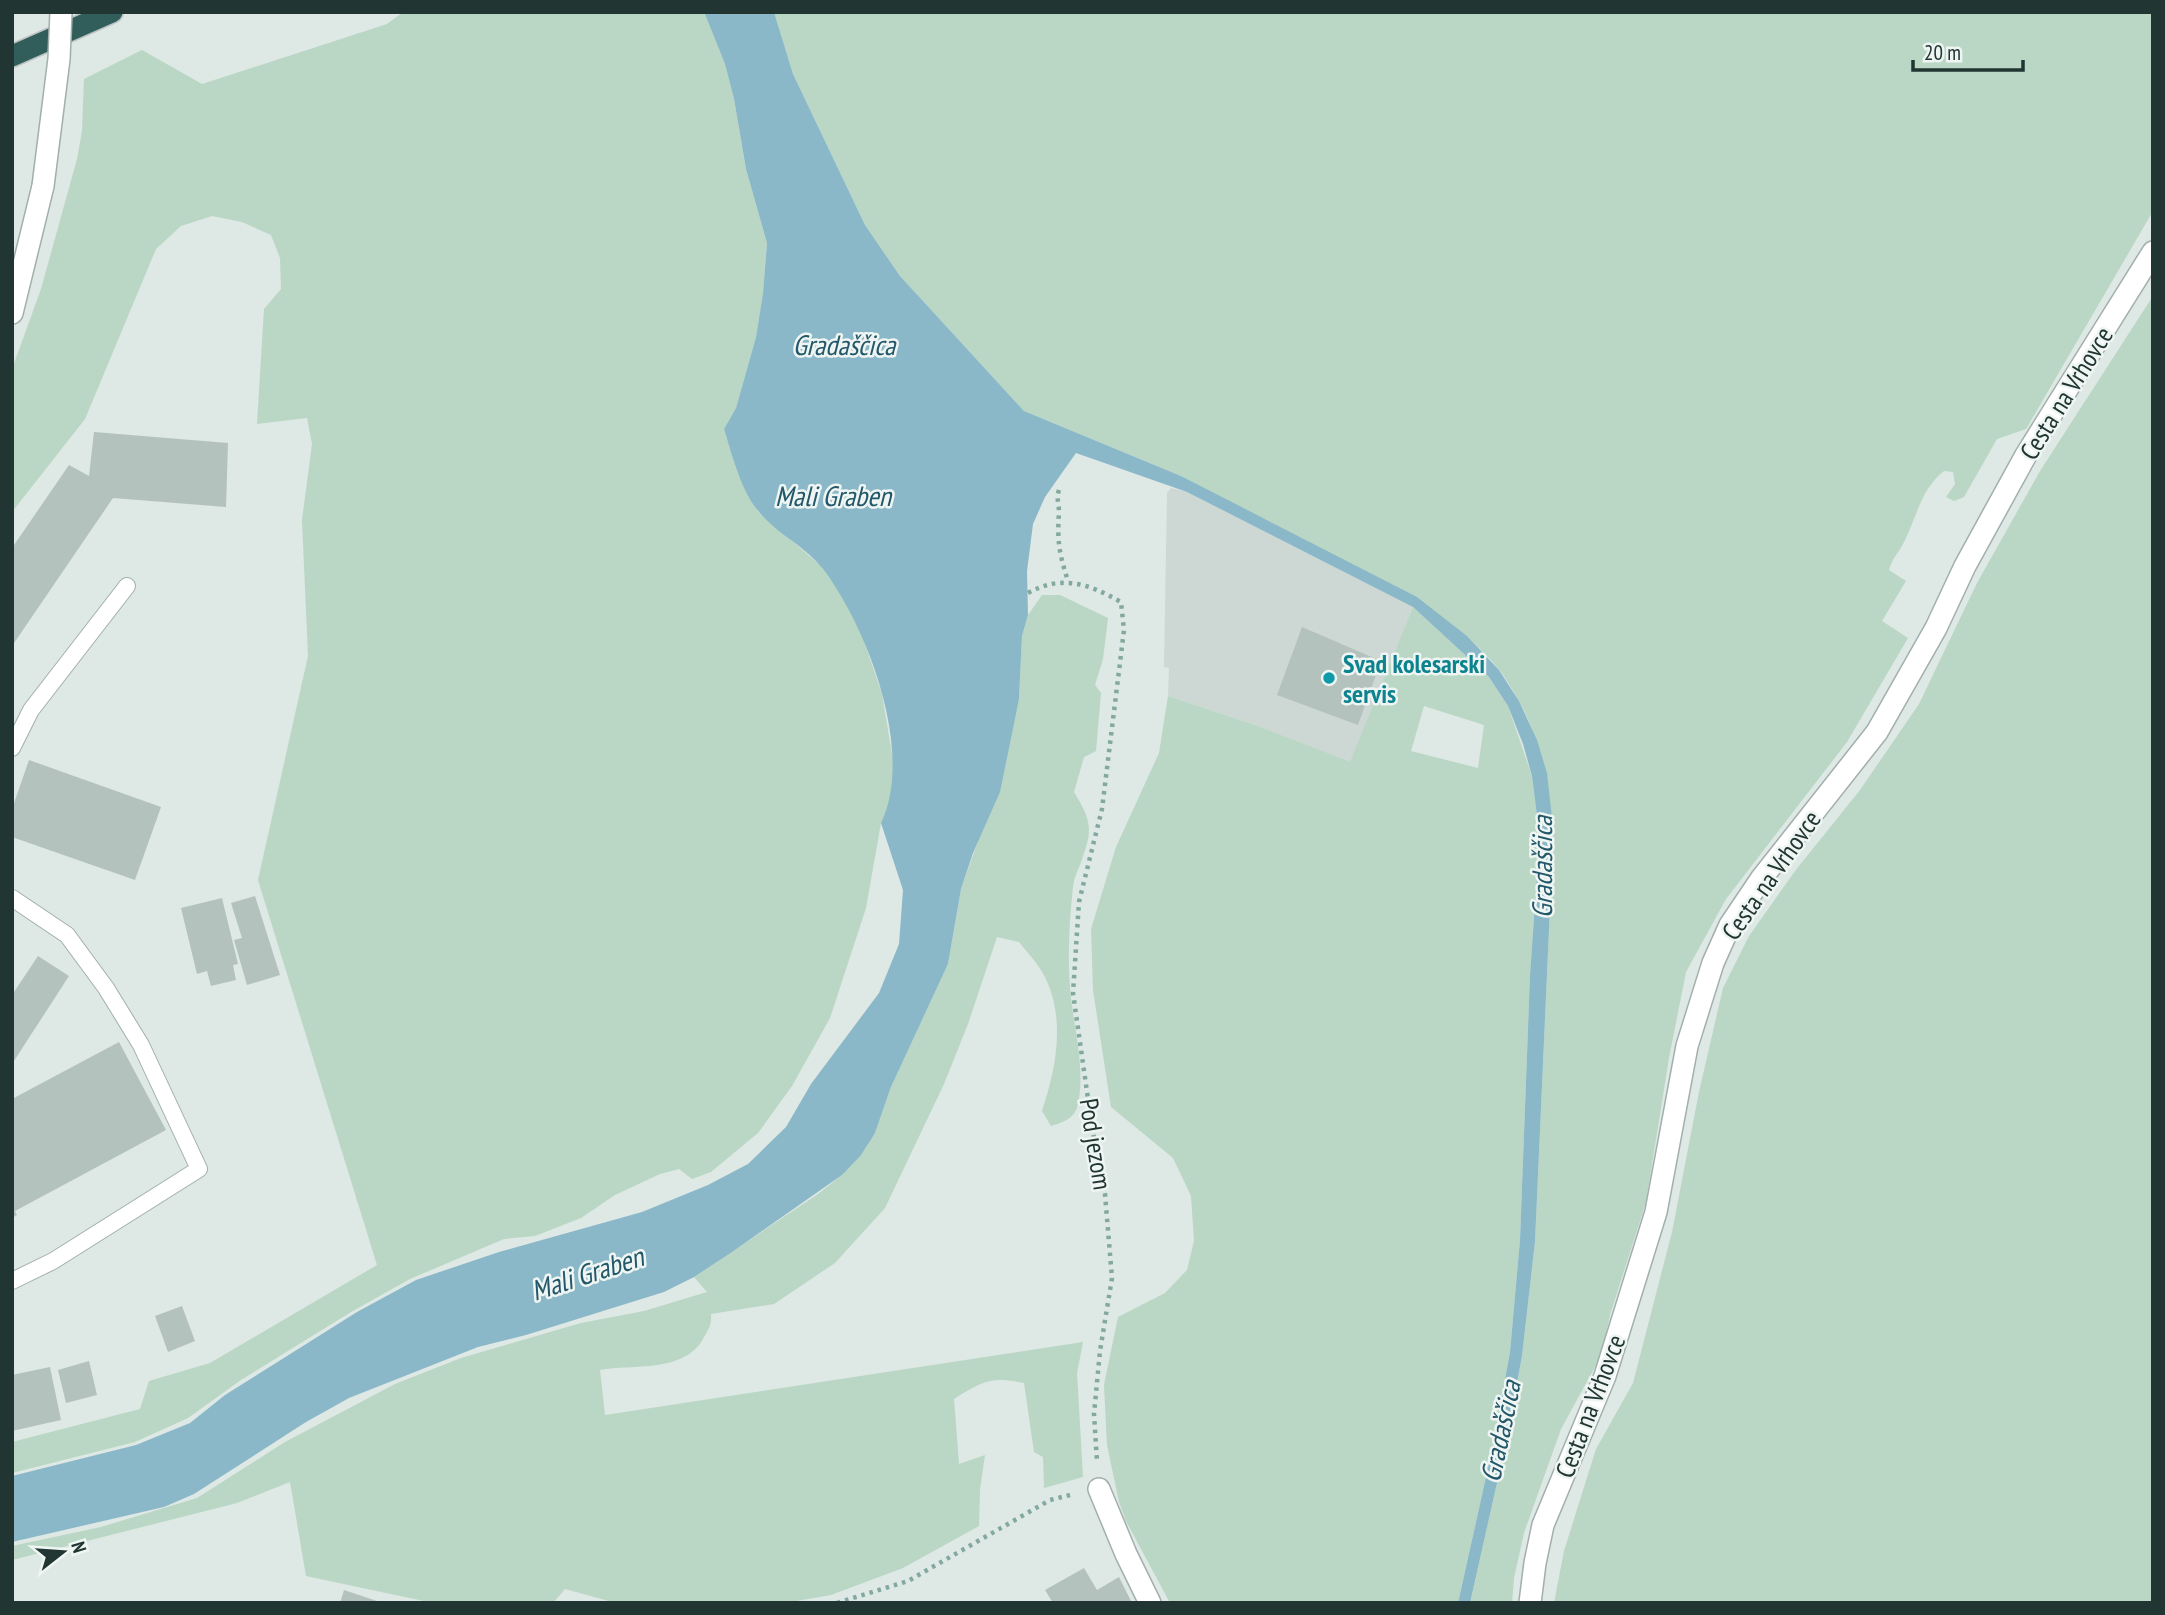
<svg xmlns="http://www.w3.org/2000/svg" width="2165" height="1615" viewBox="0 0 2165 1615" font-family="'PT Sans Narrow',sans-serif">
<style>
.built{fill:#cdd7d4}
.green{fill:#b9d7c4;fill-rule:evenodd}
.water{fill:#8bb8c8}
.building{fill:#b4c2be}
.lines{fill:none;stroke-linecap:round;stroke-linejoin:round}
.service-casing{stroke:#a2afac;stroke-width:18}
.minor-casing{stroke:#a2afac;stroke-width:24}
.tertiary-casing{stroke:#a2afac;stroke-width:24}
.motorway-casing{stroke:#bcc3c2;stroke-width:24}
.path{stroke:#82a8a0;stroke-width:4.5;stroke-dasharray:3.5 5;stroke-linecap:butt}
.service{stroke:#fff;stroke-width:16}
.minor{stroke:#fff;stroke-width:21}
.tertiary{stroke:#fff;stroke-width:21}
.motorway{stroke:#315e5a;stroke-width:21}
.tertiary-bridge-casing{stroke:#a2afac;stroke-width:24;stroke-linecap:butt}
.tertiary-bridge{stroke:#fff;stroke-width:21}
.culture-dot{fill:#0f9aa8;stroke:#eef5f2;stroke-width:2.5}
.labels{text-anchor:middle;dominant-baseline:central;stroke-width:5;stroke-linejoin:round;paint-order:stroke}
.street-label{font-size:26px;fill:#213632;stroke:#eef5f2}
.culture-label{font-size:26px;font-weight:bold;fill:#0d838f;stroke:#eef5f2;text-anchor:start}
.water-label{font-size:28px;font-style:italic;fill:#23576a;stroke:#eef5f2}
</style>
<rect width="100%" height="100%" fill="#dee8e5"/>
<!-- built -->
<path class="built" d="M 1171,488 L 1187,492 L 1413,607 L 1350,763 L 1258,726 L 1168,696 L 1169,668 L 1164,667 L 1167,493 Z"/>
<!-- green -->
<path class="green" d="M 403,12 L 704,12 L 725,64 L 734,99 L 746,169 L 767,243 L 763,293 L 756,337 L 736,408 L 724,429 L 737,471 L 758,512 L 820,565 L 841,594 L 859,626 L 882,694 L 894,766 L 890,806 L 881,823 L 866,908 L 830,1018 L 792,1086 L 758,1133 L 711,1172 L 692,1179 L 679,1169 L 660,1174 L 615,1195 L 581,1218 L 535,1236 L 504,1239 L 410,1279 L 351,1312 L 241,1380 L 188,1418 L 135,1442 L 12,1473 L 12,1442 L 140,1409 L 149,1381 L 210,1363 L 377,1265 L 258,880 L 308,656 L 302,520 L 312,444 L 307,418 L 257,424 L 264,309 L 281,289 L 280,258 L 271,235 L 242,222 L 212,216 L 181,226 L 156,249 L 85,419 L 12,512 L 12,369 L 41,289 L 77,159 L 82,131 L 84,79 L 142,50 L 202,84 L 387,24 Z
M 774,12 L 2153,12 L 2153,211 L 2026,429 L 1997,439 L 1964,497 L 1954,501 L 1946,497 L 1955,484 L 1953,472 L 1944,471 C 1922,488 1917,515 1905,540 C 1900,551 1892,558 1889,570 L 1906,581 L 1882,621 L 1908,638 L 1847,742 L 1726,899 L 1686,972 L 1669,1058 L 1646,1202 L 1610,1315 L 1602,1354 L 1561,1429 L 1524,1533 L 1514,1578 L 1512,1603 L 1470,1603 L 1504,1452 L 1522,1356 L 1535,1242 L 1552,863 C 1551,788 1545,735 1501,672 C 1491,659 1478,648 1467,636 L 1181,476 L 1024,411 L 900,276 L 865,225 L 793,74 Z
M 2153,296 L 2153,1603 L 1554,1603 L 1564,1551 L 1596,1449 L 1633,1383 L 1672,1232 L 1699,1092 L 1723,988 L 1749,936 L 1795,871 L 1860,790 L 1919,704 L 1977,583 L 2040,471 Z
M 1042,595 L 1060,595 L 1108,618 L 1103,659 L 1095,685 L 1101,693 L 1096,751 L 1084,757 L 1074,792 C 1089,817 1094,827 1083,856 C 1080,867 1074,876 1073,887 C 1069,923 1067,962 1071,998 C 1075,1032 1084,1066 1079,1099 C 1077,1117 1067,1121 1051,1126 L 1042,1111 C 1056,1068 1066,1020 1045,977 C 1039,965 1028,953 1019,942 L 997,937 L 968,1024 L 944,1084 L 885,1208 L 835,1263 L 774,1304 L 711,1314 C 712,1325 708,1330 703,1339 C 684,1373 633,1364 600,1370 L 605,1415 L 1083,1342 L 1077,1373 L 1083,1477 L 1044,1488 L 1043,1457 L 1034,1452 L 1024,1383 C 991,1376 982,1381 954,1399 L 959,1464 L 985,1455 L 980,1489 L 979,1526 L 903,1568 L 831,1595 L 785,1603 L 616,1603 L 565,1589 L 553,1603 L 433,1603 L 306,1576 L 290,1482 L 237,1503 L 12,1560 L 12,1546 L 101,1527 L 197,1498 L 285,1442 L 395,1384 L 461,1358 L 581,1323 L 644,1311 L 707,1292 L 694,1277 L 818,1194 L 842,1175 L 875,1133 L 891,1087 L 948,964 L 961,889 L 982,830 L 1019,699 L 1022,636 L 1028,615 Z
M 1413,607 L 1489,677 L 1508,706 L 1532,776 L 1537,816 L 1538,861 L 1530,975 L 1520,1240 L 1510,1352 L 1492,1450 L 1458,1603 L 1170,1603 L 1126,1521 L 1119,1502 L 1107,1445 L 1104,1385 L 1118,1317 L 1165,1293 L 1187,1270 L 1194,1241 L 1191,1196 L 1173,1158 L 1111,1107 L 1093,990 L 1091,929 L 1116,847 L 1159,753 L 1168,696 L 1258,726 L 1350,762 ZM 1424,706 L 1484,725 L 1478,768 L 1411,751 Z"/>
<!-- water -->
<path class="water" d="M 704,12 L 774,12 L 793,74 L 865,225 L 900,276 L 1024,411 L 1181,476 L 1417,597 L 1467,636 L 1499,670 L 1519,701 L 1537,740 L 1547,773 L 1552,818 L 1552,863 L 1535,1242 L 1522,1356 L 1504,1452 L 1470,1603 L 1458,1603 L 1492,1450 L 1510,1352 L 1520,1240 L 1530,975 L 1538,861 L 1537,816 L 1532,776 L 1523,744 L 1508,706 L 1489,677 L 1413,607 L 1187,492 L 1076,453 L 1045,497 L 1033,524 L 1027,571 L 1028,615 L 1022,636 L 1019,699 L 1000,792 L 973,853 L 961,889 L 948,964 L 891,1087 L 875,1133 L 861,1155 L 842,1175 L 732,1252 L 694,1277 L 664,1292 L 526,1335 L 478,1347 L 349,1398 L 306,1422 L 194,1494 L 164,1507 L 12,1542 L 12,1476 L 136,1445 L 190,1423 L 225,1395 L 357,1312 L 416,1280 L 499,1252 L 642,1212 L 708,1185 L 748,1164 L 786,1127 L 811,1084 L 879,993 L 899,944 L 903,890 L 881,823 C 915,753 868,628 823,569 C 805,546 777,534 759,512 C 741,491 732,455 724,429 L 736,408 L 756,337 L 763,293 L 767,243 L 746,169 L 734,99 L 725,64 Z"/>
<!-- building -->
<path class="building" d="M 94,432 L 228,443 L 226,507 L 113,498 L 12,646 L 12,548 L 69,465 L 89,476 Z
M 1302,627 L 1381,661 L 1358,725 L 1277,695 Z
M 29,760 L 161,807 L 135,880 L 12,837 L 12,809 Z
M 255,896 L 280,975 L 247,985 L 234,940 L 242,938 L 231,903 Z
M 222,898 L 238,964 L 233,965 L 236,980 L 211,986 L 207,971 L 197,974 L 181,908 Z
M 38,956 L 69,976 L 12,1064 L 12,995 Z
M 119,1042 L 166,1130 L 15,1211 L 17,1215 L 12,1218 L 12,1099 Z
M 182,1306 L 195,1341 L 168,1352 L 155,1316 Z
M 89,1361 L 97,1395 L 66,1403 L 58,1370 Z
M 50,1367 L 61,1420 L 12,1431 L 12,1375 Z
M 1084,1568 L 1097,1590 L 1119,1577 L 1132,1603 L 1053,1603 L 1045,1590 Z
M 344,1590 L 380,1602 L 380,1603 L 340,1603 Z"/>
<g class="lines">
<defs>
<path id="service" d="M 12,748 L 31,710 L 127,586
M 12,898 L 67,935 L 106,988 L 141,1045 L 199,1169 L 53,1261 L 12,1281"/>
<path id="minor" d="M 1099,1489 L 1126,1554 L 1150,1603
M 1530,1603 L 1535,1563 L 1543,1525 L 1605,1376 L 1656,1212 L 1687,1046 L 1713,963 L 1730,925 L 1761,879 L 1877,732 L 1936,628 L 1965,566 L 2026,455 L 2153,252"/>
<path id="tertiary" d="M 12,313 L 43,186"/>
<path id="motorway" d="M 12,56 L 112,12"/>
</defs>
<!-- service casing -->
<use href="#service" class="service-casing"/>
<!-- minor casing -->
<use href="#minor" class="minor-casing"/>
<!-- tertiary casing -->
<use href="#tertiary" class="tertiary-casing"/>
<!-- motorway casing -->
<use href="#motorway" class="motorway-casing"/>
<!-- path -->
<path class="path" d="M 1059,490 C 1056,498 1059,504 1059,512 C 1057,541 1059,553 1068,581
M 1028,593 C 1062,574 1089,584 1121,602 L 1124,630 L 1102,809 L 1079,902 L 1073,993 L 1092,1127 L 1105,1194 L 1112,1278 L 1100,1351 L 1094,1414 L 1097,1461
M 837,1603 L 908,1581 L 1050,1500 L 1070,1495"/>
<!-- service -->
<use href="#service" class="service"/>
<!-- minor -->
<use href="#minor" class="minor"/>
<!-- tertiary -->
<use href="#tertiary" class="tertiary"/>
<!-- motorway -->
<use href="#motorway" class="motorway"/>
<defs>
<path id="tertiary-bridge" d="M 43,186 L 59,59 L 61,12"/>
</defs>
<!-- tertiary-bridge casing -->
<use href="#tertiary-bridge" class="tertiary-bridge-casing"/>
<!-- tertiary-bridge -->
<use href="#tertiary-bridge" class="tertiary-bridge"/>
</g>
<!-- markers -->
<circle class="culture-dot" cx="1329" cy="678" r="7"/>
<g class="labels">
<!-- street labels -->
<g class="street-label">
<text transform="translate(2066 393) rotate(-58)">Cesta na Vrhovce</text>
<text transform="translate(1771 875) rotate(-55)">Cesta na Vrhovce</text>
<text transform="translate(1096 1144) rotate(81)">Pod jezom</text>
<text transform="translate(1590 1406) rotate(-69)">Cesta na Vrhovce</text>
</g>
<!-- culture labels -->
<g class="culture-label">
<text x="1343" y="663">Svad kolesarski<tspan x="1343" dy="30">servis</tspan></text>
</g>
<!-- water labels -->
<g class="water-label">
<text x="844" y="344">Gradaščica</text>
<text x="833" y="495">Mali Graben</text>
<text transform="translate(1541 867) rotate(-90)">Gradaščica</text>
<text transform="translate(587 1273) rotate(-18)">Mali Graben</text>
<text transform="translate(1500 1431) rotate(-78)">Gradaščica</text>
</g>
</g>
<!-- border -->
<rect width="2165" height="1615" fill="none" stroke="#213632" stroke-width="28"/>
<!-- north arrow -->
<g transform="translate(63 1552) rotate(73)" stroke="#eef5f2" stroke-width="5" paint-order="stroke">
<path d="M0-5L12 26L0 18L-12 26Z" fill="#213632"/>
<text y="-10" font-size="19" font-weight="bold" text-anchor="middle" fill="#213632">N</text>
</g>
<!-- scale -->
<path d="M1913 60v10h110v-10" fill="none" stroke="#213632" stroke-width="3.5"/>
<text x="1924" y="60" font-size="21" fill="#213632" stroke="#eef5f2" stroke-width="5" paint-order="stroke">20 m</text>
</svg>
